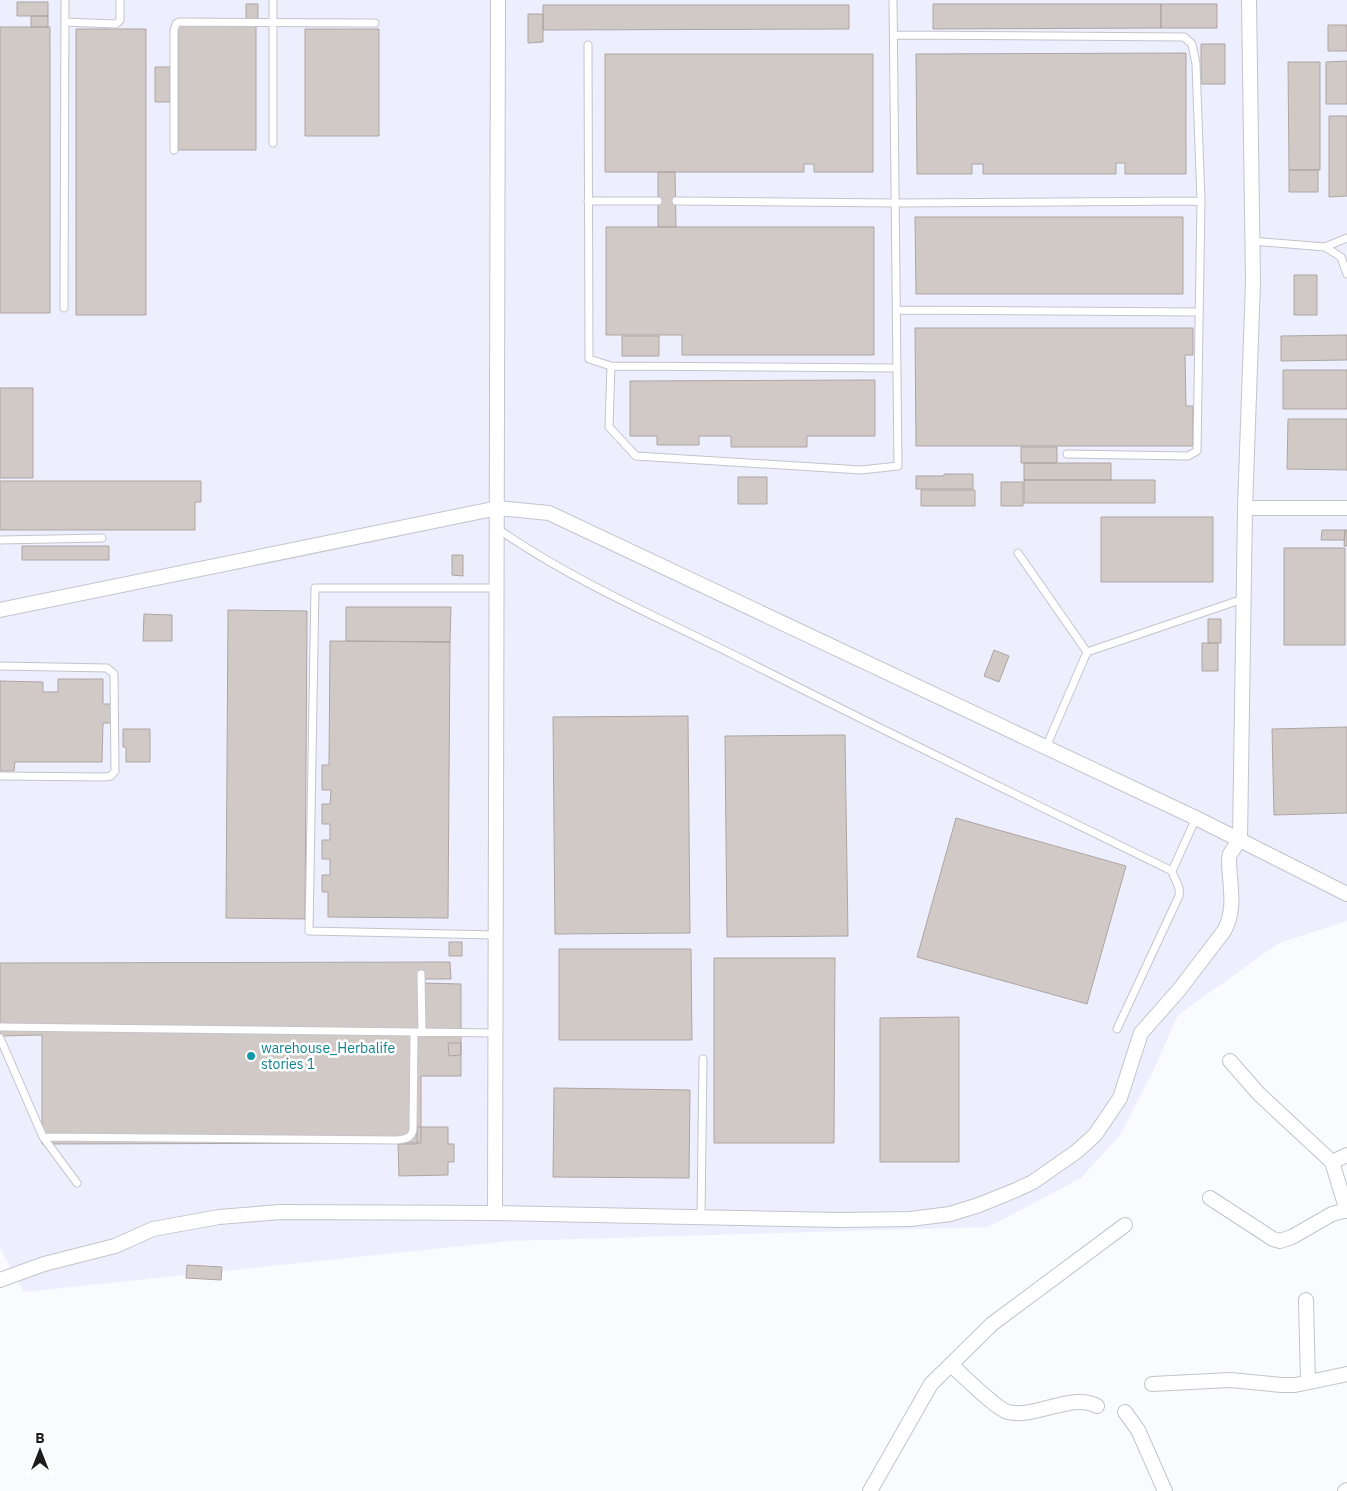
<svg xmlns="http://www.w3.org/2000/svg" width="1347" height="1491" viewBox="0 0 1347 1491" font-family="'IBM Plex Sans',sans-serif">
<style>
.built{fill:#eeeffe}
.building{fill:#d1c9c6;stroke:#aea5a3}
.lines{fill:none;stroke-linecap:round;stroke-linejoin:round}
.service-casing{stroke:#c3c4cc;stroke-width:9}
.minor-casing{stroke:#c3c4cc;stroke-width:16}
.service{stroke:#fff;stroke-width:7}
.minor{stroke:#fff;stroke-width:14}
.culture-dot{fill:#0f9aa8;stroke:#fff;stroke-width:2}
.labels{text-anchor:middle;dominant-baseline:central;stroke-width:5;stroke-linejoin:round;paint-order:stroke}
.culture-label{font-size:14px;fill:#0d838f;stroke:#fff;text-anchor:start}
</style>
<rect width="100%" height="100%" fill="#fafbfe"/>
<!-- built -->
<path class="built" d="M 0,0 L 1347,0 L 1347,921 L 1279,943 L 1178,1015 L 1155,1067 L 1120,1135 L 1081,1178 L 988,1227 L 510,1241 L 24,1292 L 0,1248 Z"/>
<!-- building -->
<path class="building" d="M 17,2 L 48,2 L 48,16 L 17,16 Z
M 246,4 L 258,4 L 258,20 L 246,20 Z
M 933,4 L 1161,4 L 1161,28 L 933,29 Z
M 1161,4 L 1217,4 L 1217,28 L 1161,28 Z
M 543,5 L 849,5 L 849,29 L 543,30 Z
M 528,14 L 543,14 L 543,42 L 528,43 Z
M 31,16 L 48,16 L 48,27 L 31,27 Z
M 178,25 L 256,25 L 256,150 L 178,150 Z
M 1328,25 L 1347,25 L 1347,51 L 1328,51 Z
M 0,27 L 50,27 L 50,313 L 0,313 Z
M 76,29 L 146,29 L 146,315 L 76,315 Z
M 305,29 L 379,29 L 379,136 L 305,136 Z
M 1201,44 L 1225,44 L 1225,84 L 1201,84 Z
M 1186,53 L 1186,174 L 1125,174 L 1125,163 L 1116,163 L 1116,174 L 983,174 L 983,164 L 972,164 L 972,174 L 917,174 L 916,54 Z
M 605,54 L 873,54 L 873,172 L 814,172 L 814,164 L 804,164 L 804,172 L 605,172 Z
M 1347,61 L 1347,104 L 1326,104 L 1326,62 Z
M 1288,62 L 1320,62 L 1320,170 L 1289,170 Z
M 155,67 L 170,67 L 170,102 L 155,102 Z
M 1329,116 L 1347,116 L 1347,196 L 1329,197 Z
M 1289,170 L 1318,170 L 1318,192 L 1289,192 Z
M 658,172 L 675,172 L 676,227 L 658,227 Z
M 915,217 L 1183,217 L 1183,294 L 916,294 Z
M 606,227 L 874,227 L 874,355 L 682,355 L 682,335 L 606,335 Z
M 1294,275 L 1317,275 L 1317,315 L 1294,315 Z
M 915,328 L 1193,328 L 1193,355 L 1185,355 L 1186,406 L 1193,406 L 1193,446 L 916,446 Z
M 1347,335 L 1347,360 L 1281,361 L 1281,336 Z
M 622,336 L 659,336 L 659,356 L 622,356 Z
M 1283,370 L 1347,370 L 1347,409 L 1283,409 Z
M 875,380 L 875,436 L 807,436 L 807,447 L 731,447 L 731,436 L 699,436 L 699,445 L 657,445 L 657,436 L 630,436 L 630,381 Z
M 0,388 L 33,388 L 33,478 L 0,478 Z
M 1288,419 L 1347,419 L 1347,470 L 1287,469 Z
M 1021,447 L 1057,447 L 1057,463 L 1021,463 Z
M 1024,463 L 1111,463 L 1111,480 L 1024,480 Z
M 944,474 L 973,474 L 973,489 L 916,489 L 916,476 L 944,476 Z
M 738,477 L 767,477 L 767,504 L 738,504 Z
M 1024,480 L 1155,480 L 1155,503 L 1024,503 Z
M 0,481 L 201,481 L 201,502 L 195,502 L 195,530 L 0,530 Z
M 1001,482 L 1023,482 L 1023,506 L 1001,506 Z
M 921,490 L 975,490 L 975,506 L 921,506 Z
M 1101,517 L 1213,517 L 1213,582 L 1101,582 Z
M 1322,530 L 1345,530 L 1344,540 L 1321,540 Z
M 1345,530 L 1347,530 L 1347,546 L 1344,546 Z
M 22,546 L 109,546 L 109,560 L 22,560 Z
M 1284,548 L 1345,548 L 1345,645 L 1284,645 Z
M 452,555 L 463,555 L 463,576 L 452,575 Z
M 346,607 L 451,607 L 450,642 L 346,641 Z
M 228,610 L 307,611 L 305,919 L 226,918 Z
M 144,614 L 172,615 L 172,641 L 143,641 Z
M 1208,619 L 1221,619 L 1221,643 L 1208,643 Z
M 330,641 L 450,642 L 448,918 L 328,917 L 328,892 L 322,892 L 322,875 L 330,875 L 330,859 L 322,859 L 322,840 L 330,840 L 330,824 L 322,824 L 322,804 L 330,804 L 331,790 L 322,790 L 322,765 L 329,765 Z
M 1202,643 L 1218,643 L 1218,671 L 1202,671 Z
M 994,650 L 1009,656 L 999,682 L 984,676 Z
M 58,679 L 103,679 L 103,704 L 113,704 L 113,723 L 103,723 L 102,762 L 15,762 L 14,771 L 0,771 L 0,681 L 43,682 L 43,692 L 58,692 Z
M 688,716 L 690,933 L 555,934 L 553,717 Z
M 1347,727 L 1347,813 L 1274,815 L 1272,729 Z
M 123,729 L 150,729 L 150,762 L 126,762 L 126,747 L 123,747 Z
M 845,735 L 848,936 L 727,937 L 725,736 Z
M 956,818 L 1126,866 L 1087,1004 L 917,957 Z
M 449,942 L 462,942 L 462,956 L 449,956 Z
M 559,949 L 691,949 L 692,1040 L 559,1040 Z
M 714,958 L 835,958 L 834,1143 L 714,1143 Z
M 450,962 L 451,979 L 421,979 L 421,983 L 461,984 L 461,1076 L 421,1076 L 421,1143 L 42,1144 L 42,1035 L 0,1036 L 0,963 Z
M 959,1017 L 959,1162 L 880,1162 L 880,1018 Z
M 448,1043 L 461,1043 L 461,1055 L 449,1056 Z
M 554,1088 L 690,1090 L 689,1178 L 553,1177 Z
M 417,1127 L 448,1127 L 448,1144 L 454,1144 L 454,1162 L 448,1162 L 448,1175 L 399,1176 L 398,1144 L 417,1144 Z
M 187,1265 L 222,1267 L 221,1280 L 186,1278 Z"/>
<g class="lines">
<defs>
<path id="service" d="M 273,0 L 273,143
M 65,22 L 116,24 L 120,20 L 120,0
M 894,35 L 1184,37 L 1192,44 L 1196,64 L 1201,201 L 1197,451 L 1188,456 L 1067,454
M 588,45 L 589,359 L 611,366 L 609,427 L 636,456 L 861,470 L 898,466 L 893,0
M 174,150 L 174,30 L 176,24 L 179,22 L 375,23
M 588,201 L 658,201
M 676,201 L 896,203 L 1201,201
M 1252,241 L 1325,247 L 1341,257 L 1347,274
M 1325,247 L 1347,238
M 64,308 L 65,0
M 897,310 L 1199,312
M 611,366 L 897,368
M 498,529 C 570,579 653,615 732,654 C 878,728 1025,799 1172,871
M 0,540 L 102,538
M 1018,553 L 1087,652 L 1046,747
M 1087,652 L 1243,599
M 0,666 L 107,668 L 114,674 L 115,771 L 111,776 L 104,777 L 0,776
M 496,935 L 309,931 L 315,588 L 497,588
M 421,974 L 422,1032
M 0,1027 L 496,1033
M 1117,1029 L 1179,896 C 1181,885 1174,880 1172,871 L 1196,818
M 0,1038 L 43,1137 L 77,1183
M 43,1137 L 397,1140 C 405,1139 411,1139 413,1130 L 414,1032
M 701,1217 L 703,1059"/>
<path id="minor" d="M 1245,508 L 1347,508
M 0,610 L 498,508 L 549,513 L 1196,818 L 1347,894
M 1230,1061 L 1259,1094 L 1332,1162 L 1347,1211
M 1332,1162 L 1347,1155
M 1210,1198 L 1273,1239 L 1280,1241 L 1292,1237 L 1332,1214 L 1347,1210
M 495,1213 L 498,0
M 0,1280 L 44,1264 L 115,1246 L 153,1229 L 219,1217 L 280,1212 L 495,1213 L 841,1220 L 910,1219 L 950,1214 L 979,1205 L 1016,1190 L 1033,1182 L 1076,1152 L 1095,1135 L 1120,1098 L 1141,1033 L 1179,990 L 1224,931 C 1237,908 1229,884 1229,859 L 1230,854 L 1240,839 L 1245,508 L 1253,282 L 1249,0
M 1306,1300 L 1308,1382
M 951,1365 C 963,1375 995,1408 1008,1412 C 1035,1419 1072,1392 1097,1406
M 1152,1384 L 1230,1380 L 1282,1385 L 1295,1385 L 1347,1374
M 1125,1412 L 1138,1430 L 1165,1491
M 870,1491 L 931,1384 L 992,1324 L 1125,1225
M 1345,1491 L 1347,1490"/>
</defs>
<!-- service casing -->
<use href="#service" class="service-casing"/>
<!-- minor casing -->
<use href="#minor" class="minor-casing"/>
<!-- service -->
<use href="#service" class="service"/>
<!-- minor -->
<use href="#minor" class="minor"/>
</g>
<!-- markers -->
<circle class="culture-dot" cx="251" cy="1056" r="5"/>
<g class="labels">
<!-- culture labels -->
<g class="culture-label">
<text x="261" y="1048">warehouse_Herbalife<tspan x="261" dy="16">stories 1</tspan></text>
</g>
</g>
<!-- north arrow -->
<g transform="translate(40 1451)" stroke="#ffffff" stroke-width="4" paint-order="stroke">
<path d="M0-4L9 19L0 12L-9 19Z" fill="#1d1d20"/>
<text y="-8" font-size="14" font-weight="bold" text-anchor="middle" fill="#1d1d20">B</text>
</g>
</svg>
